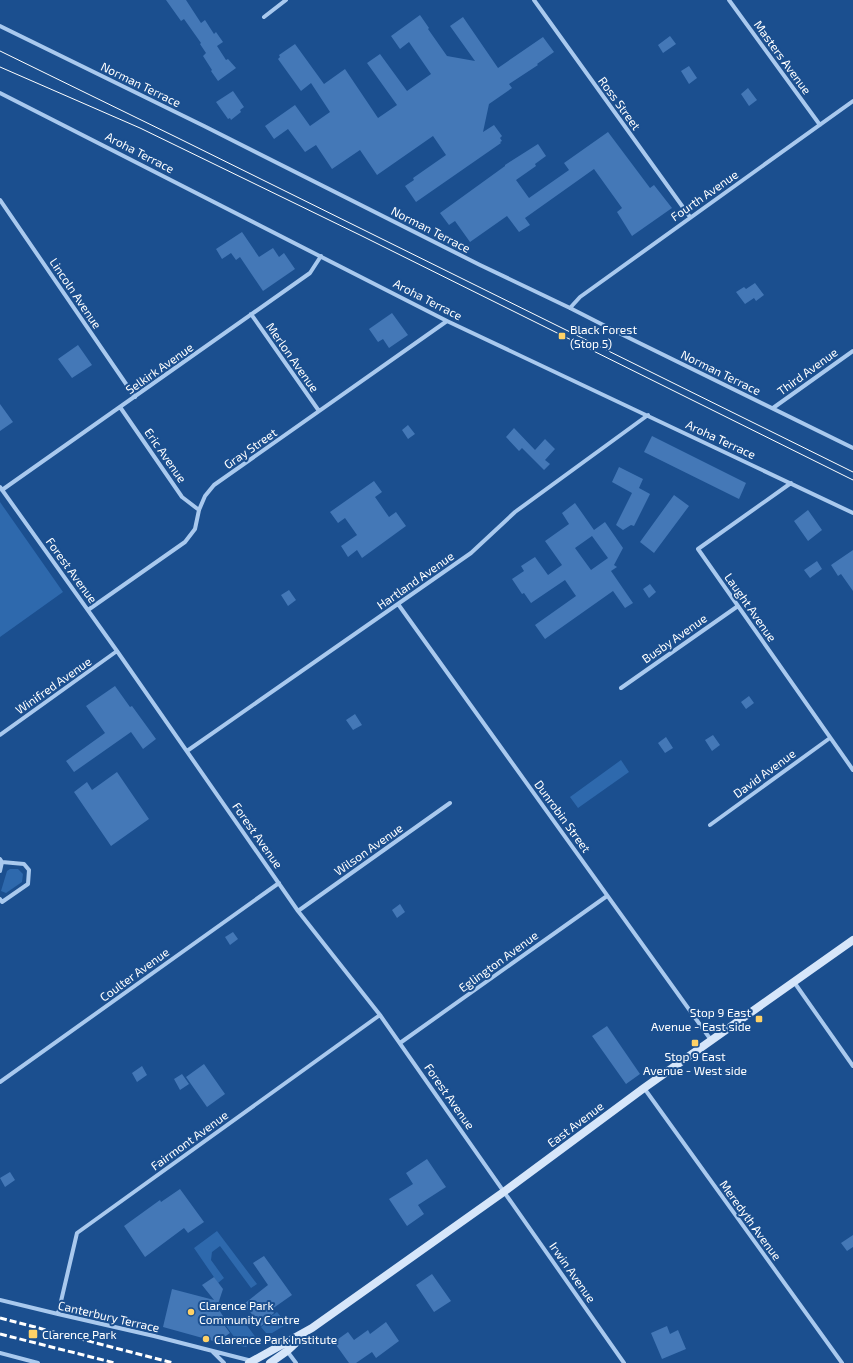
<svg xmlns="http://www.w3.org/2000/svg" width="853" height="1363" viewBox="0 0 853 1363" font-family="'Exo 2',sans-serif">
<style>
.green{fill:#2e69ad}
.building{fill:#4478b7;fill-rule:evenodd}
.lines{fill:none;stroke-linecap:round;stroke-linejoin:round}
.street{stroke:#a9c9ee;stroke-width:4}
.secondary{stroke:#d6e6fa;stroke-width:8}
.tram{stroke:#fff;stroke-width:1}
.rail{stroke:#fff;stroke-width:3;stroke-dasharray:7 3;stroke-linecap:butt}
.poi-dot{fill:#ffd166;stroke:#1b4f8f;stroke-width:1.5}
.labels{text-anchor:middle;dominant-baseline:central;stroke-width:4;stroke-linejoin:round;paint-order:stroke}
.street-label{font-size:12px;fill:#fff;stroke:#1b4f8f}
.poi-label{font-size:12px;fill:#fff;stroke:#1b4f8f;text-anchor:start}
</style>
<rect width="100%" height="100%" fill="#1b4f8f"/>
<!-- green -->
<path class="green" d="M 0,502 L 63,592 L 0,637 Z
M 621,760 L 629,772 L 578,808 L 570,797 Z
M 10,869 L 18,869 L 23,874 L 22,882 L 6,893 L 1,891 L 7,871 Z
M 217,1231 L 257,1284 L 251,1288 L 220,1246 L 212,1252 L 211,1260 L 224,1278 L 218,1283 L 194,1248 Z
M 277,1312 L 287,1324 L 272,1333 L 266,1333 L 261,1327 L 271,1319 L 270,1317 Z
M 240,1316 L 257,1339 L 246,1347 L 241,1346 L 226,1326 Z"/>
<!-- building -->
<path class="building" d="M 166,0 L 186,0 L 201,23 L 205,20 L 214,34 L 216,32 L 223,42 L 217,46 L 226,60 L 228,59 L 236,68 L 218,81 L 211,71 L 212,70 L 203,56 L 206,53 L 200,44 L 201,43 L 184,19 L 181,21 Z
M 420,15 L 429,28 L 428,29 L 447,56 L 475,61 L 450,26 L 463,17 L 498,68 L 543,37 L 554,52 L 537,64 L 538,65 L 509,84 L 512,88 L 489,104 L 483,132 L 494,125 L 502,136 L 500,138 L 502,141 L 500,142 L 501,143 L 416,202 L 405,186 L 414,180 L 413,178 L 446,155 L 433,136 L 377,175 L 360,150 L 332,169 L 316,145 L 305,152 L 288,129 L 274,139 L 265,126 L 295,105 L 310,126 L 330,112 L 311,83 L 301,91 L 278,59 L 280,57 L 279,55 L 295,44 L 324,84 L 345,69 L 378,118 L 397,105 L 367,63 L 380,54 L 407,91 L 431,74 L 409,42 L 400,49 L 391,36 Z
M 670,36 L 676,44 L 663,53 L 658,45 Z
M 689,66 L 697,78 L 689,84 L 681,71 Z
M 748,88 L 757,100 L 749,106 L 741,94 Z
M 233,91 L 244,107 L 240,110 L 241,112 L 231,120 L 230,118 L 228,119 L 216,102 Z
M 608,132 L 650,188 L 654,185 L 672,208 L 632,236 L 617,212 L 622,208 L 594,169 L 525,218 L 530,225 L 519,232 L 507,216 L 470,242 L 455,221 L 449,225 L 440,213 L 505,166 L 505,165 L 538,144 L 546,156 L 535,164 L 536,166 L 516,180 L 529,198 L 569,170 L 564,163 Z
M 242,232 L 259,257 L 273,248 L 279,257 L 284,253 L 295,269 L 263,291 L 240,257 L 236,260 L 231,253 L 222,259 L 216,249 Z
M 755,283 L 764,295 L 756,301 L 754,298 L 745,304 L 736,292 L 744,287 L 746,289 Z
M 392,313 L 408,335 L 389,348 L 383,339 L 378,342 L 369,329 Z
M 78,345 L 92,365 L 72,378 L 58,359 Z
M 0,404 L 13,422 L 0,431 Z
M 408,425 L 415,434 L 408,439 L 402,430 Z
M 514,428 L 535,450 L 545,439 L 555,449 L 545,460 L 550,464 L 544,470 L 522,448 L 519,451 L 506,437 Z
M 652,436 L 746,483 L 739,499 L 644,452 Z
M 619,467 L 643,479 L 639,488 L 650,494 L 634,526 L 631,525 L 623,530 L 616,525 L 632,493 L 612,482 Z
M 374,481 L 382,492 L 375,497 L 389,517 L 396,512 L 406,526 L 362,558 L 357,550 L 348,557 L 341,546 L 357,535 L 345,518 L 338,523 L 330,512 Z
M 674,495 L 689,506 L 654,553 L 640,542 Z
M 575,503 L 594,530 L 605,522 L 623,548 L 614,565 L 617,567 L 611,571 L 633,603 L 625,608 L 613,591 L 545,639 L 535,625 L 576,596 L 565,580 L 531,603 L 524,593 L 522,594 L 512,579 L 524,571 L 521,566 L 535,557 L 548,575 L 562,565 L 545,541 L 569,524 L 562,513 ZM 592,536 L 608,558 L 591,570 L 575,548 Z
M 808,510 L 822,530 L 808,541 L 794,521 Z
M 853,550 L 853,591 L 841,574 L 838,576 L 831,565 Z
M 817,561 L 822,569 L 810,578 L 804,570 Z
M 650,584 L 656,592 L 649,598 L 643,589 Z
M 289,590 L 296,600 L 288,606 L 281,595 Z
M 115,686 L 130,707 L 132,706 L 156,739 L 143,749 L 131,732 L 74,772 L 66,761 L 105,733 L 86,706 Z
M 749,696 L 754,703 L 746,709 L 741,702 Z
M 355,714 L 362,725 L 353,730 L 346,720 Z
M 713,735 L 720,745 L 712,751 L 705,740 Z
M 666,737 L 673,748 L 665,753 L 658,743 Z
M 117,772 L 149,819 L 111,846 L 74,792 L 87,782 L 92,790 Z
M 400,904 L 405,912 L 397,918 L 392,910 Z
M 233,932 L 238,939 L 230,945 L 225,937 Z
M 607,1026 L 640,1074 L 626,1084 L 592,1036 Z
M 204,1064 L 225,1094 L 207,1107 L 186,1077 Z
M 142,1066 L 147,1075 L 137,1082 L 132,1073 Z
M 182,1074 L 189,1084 L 180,1090 L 174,1079 Z
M 427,1159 L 446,1187 L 418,1205 L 424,1214 L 407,1226 L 389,1199 L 413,1184 L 406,1173 Z
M 10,1172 L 15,1180 L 5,1187 L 0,1178 Z
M 180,1189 L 204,1222 L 188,1233 L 184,1228 L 145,1257 L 124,1226 L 160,1200 L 161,1202 Z
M 853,1235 L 853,1247 L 847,1251 L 841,1243 Z
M 264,1256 L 292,1295 L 272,1309 L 274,1313 L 269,1317 L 270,1319 L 261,1326 L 244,1304 L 268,1285 L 253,1263 Z
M 432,1274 L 451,1301 L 434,1312 L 416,1285 Z
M 214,1277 L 223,1289 L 217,1307 L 225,1319 L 222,1322 L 230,1333 L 217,1342 L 163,1327 L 172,1289 L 214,1300 L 202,1285 Z
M 386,1322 L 399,1341 L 376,1358 L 372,1352 L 356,1363 L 349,1363 L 334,1342 L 348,1332 L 354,1340 L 368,1330 L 370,1334 Z
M 667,1326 L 670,1334 L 678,1330 L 686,1349 L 662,1359 L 651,1333 Z"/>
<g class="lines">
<!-- street -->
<path class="street" d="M 534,0 L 690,217
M 729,0 L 820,125
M 264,17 L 286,0
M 0,26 L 204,126 L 480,265 L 570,308 L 617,332 L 853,448
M 0,93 L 447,321 L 853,513
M 0,200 L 135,397
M 570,308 L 580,297 L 853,101
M 251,314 L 319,411
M 120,407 L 182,497 L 199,510
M 773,408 L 853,351
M 791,483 L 698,549 L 853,770
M 0,487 L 117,651 L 298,911 L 380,1015 L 624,1363
M 2,490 L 310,273 L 321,256
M 398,604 L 711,1040
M 88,610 L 185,542 L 195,529 L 199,510 L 205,496 L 214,485 L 447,321
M 621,688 L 738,606
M 0,735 L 117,651
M 187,751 L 471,553 L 515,512 L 648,415
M 710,825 L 830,738
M 0,859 L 2,862 L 0,871
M 0,899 L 2,902 L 28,884 L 29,870 L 24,864 L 2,862
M 298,911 L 450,803
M 794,982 L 853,1066
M 400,1043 L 607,896
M 0,1082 L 279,883
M 644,1088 L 842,1363
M 0,1300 L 58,1314 L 154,1336 L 252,1361
M 58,1314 L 77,1233 L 380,1015
M 287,1351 L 296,1363
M 213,1352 L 224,1363
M 0,1353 L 38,1363"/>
<!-- secondary -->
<path class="secondary" d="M 249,1363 L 312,1328 L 505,1191 L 644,1088 L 853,940
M 270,1363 L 287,1351 L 302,1337"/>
<!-- tram -->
<path class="tram" d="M 0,51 L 178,138 L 853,472
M 0,67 L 140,128 L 362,236 L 853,480"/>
<!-- rail -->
<path class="rail" d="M 0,1318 L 173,1363
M 0,1334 L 115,1363"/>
</g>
<!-- markers -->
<g class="poi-dot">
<rect x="558" y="332" width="8" height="8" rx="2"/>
<rect x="755" y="1015" width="8" height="8" rx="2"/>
<rect x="691" y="1039" width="8" height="8" rx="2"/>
<circle cx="191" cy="1312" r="4"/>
<rect x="28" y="1329" width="10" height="10" rx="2"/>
<circle cx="206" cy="1339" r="4"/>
</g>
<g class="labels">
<!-- street labels -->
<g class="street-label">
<text transform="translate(783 57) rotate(54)">Masters Avenue</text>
<text transform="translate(141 84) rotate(26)">Norman Terrace</text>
<text transform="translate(620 103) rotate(54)">Ross Street</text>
<text transform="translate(140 152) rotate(27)">Aroha Terrace</text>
<text transform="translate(704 195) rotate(-35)">Fourth Avenue</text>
<text transform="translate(431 229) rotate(27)">Norman Terrace</text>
<text transform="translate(76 293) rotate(56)">Lincoln Avenue</text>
<text transform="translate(428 299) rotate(27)">Aroha Terrace</text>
<text transform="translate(293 357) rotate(55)">Merlon Avenue</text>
<text transform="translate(159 368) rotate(-35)">Selkirk Avenue</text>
<text transform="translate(807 371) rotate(-36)">Third Avenue</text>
<text transform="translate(721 372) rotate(26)">Norman Terrace</text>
<text transform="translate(721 439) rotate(25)">Aroha Terrace</text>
<text transform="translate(250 448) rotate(-35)">Gray Street</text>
<text transform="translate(166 455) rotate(55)">Eric Avenue</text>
<text transform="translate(72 570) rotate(54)">Forest Avenue</text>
<text transform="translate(415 580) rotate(-35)">Hartland Avenue</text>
<text transform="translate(751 607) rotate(55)">Laught Avenue</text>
<text transform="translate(674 638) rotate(-35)">Busby Avenue</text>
<text transform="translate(53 685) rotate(-35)">Winifred Avenue</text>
<text transform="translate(764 773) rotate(-36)">David Avenue</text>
<text transform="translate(563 816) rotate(54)">Dunrobin Street</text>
<text transform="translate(258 835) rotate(55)">Forest Avenue</text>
<text transform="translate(368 849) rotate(-35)">Wilson Avenue</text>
<text transform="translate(498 961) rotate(-36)">Eglington Avenue</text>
<text transform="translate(134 974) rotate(-36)">Coulter Avenue</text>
<text transform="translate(450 1096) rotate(55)">Forest Avenue</text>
<text transform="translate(575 1124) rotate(-37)">East Avenue</text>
<text transform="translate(189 1140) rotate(-36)">Fairmont Avenue</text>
<text transform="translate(751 1220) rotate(54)">Meredyth Avenue</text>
<text transform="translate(573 1272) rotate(55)">Irwin Avenue</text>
<text transform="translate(109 1316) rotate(13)">Canterbury Terrace</text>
</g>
<!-- poi labels -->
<g class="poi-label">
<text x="570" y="329">Black Forest<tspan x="570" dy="14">(Stop 5)</tspan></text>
<text x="751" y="1012" text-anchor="end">Stop 9 East<tspan x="751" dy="14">Avenue - East side</tspan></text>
<text x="695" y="1056" text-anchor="middle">Stop 9 East<tspan x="695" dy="14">Avenue - West side</tspan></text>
<text x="199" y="1305">Clarence Park<tspan x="199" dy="14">Community Centre</tspan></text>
<text x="42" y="1334">Clarence Park</text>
<text x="214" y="1339">Clarence Park Institute</text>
</g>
</g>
</svg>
